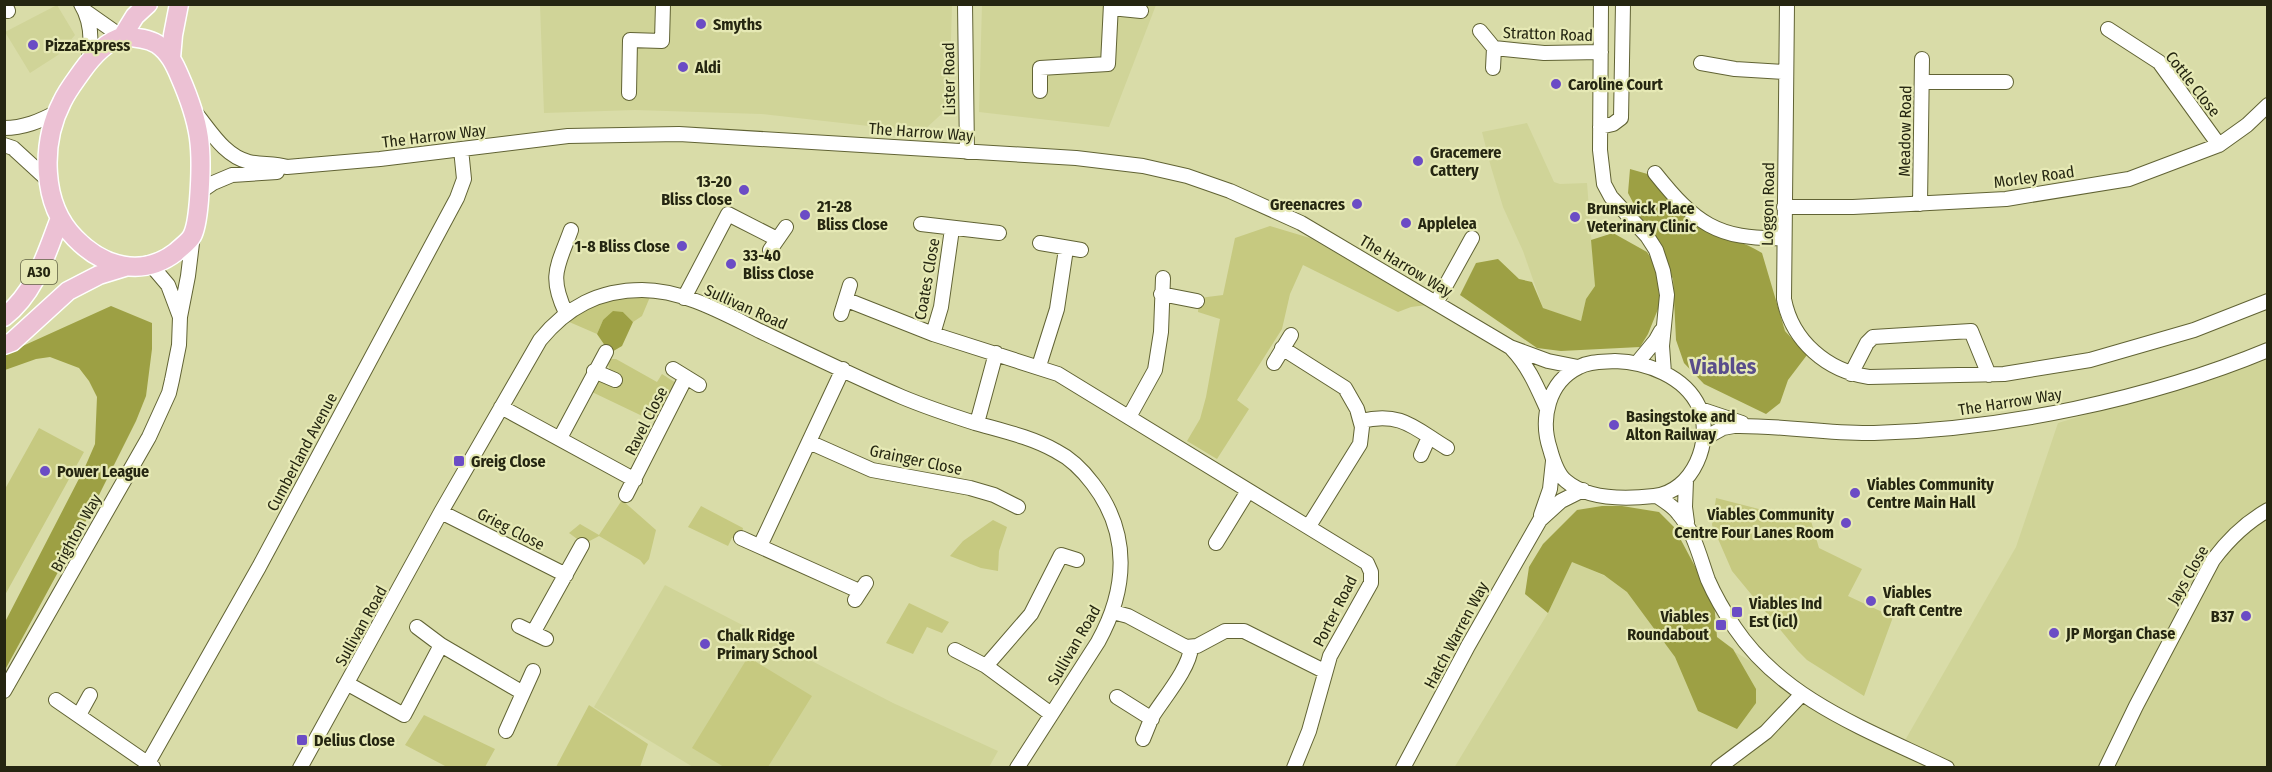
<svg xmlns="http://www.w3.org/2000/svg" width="2272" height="772" viewBox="0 0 2272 772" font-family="'Fira Sans Condensed',sans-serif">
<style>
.built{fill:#d0d498}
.green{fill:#c6c980}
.forest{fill:#9da044}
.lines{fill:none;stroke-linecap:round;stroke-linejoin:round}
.minor-casing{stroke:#616334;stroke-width:16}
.major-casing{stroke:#fff;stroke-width:21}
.minor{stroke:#fff;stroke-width:14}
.major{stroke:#ecc1d4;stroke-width:18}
.poi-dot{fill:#6b4cc5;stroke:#e6e9b5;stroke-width:2}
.labels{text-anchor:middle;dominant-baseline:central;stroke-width:4.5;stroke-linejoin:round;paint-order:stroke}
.shield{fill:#e6e9b5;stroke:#5f6042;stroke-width:1.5}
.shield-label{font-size:15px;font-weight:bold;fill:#252611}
.poi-label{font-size:16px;font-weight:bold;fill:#252611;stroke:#e6e9b5;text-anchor:start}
.street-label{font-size:16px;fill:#252611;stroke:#e6e9b5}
.district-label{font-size:22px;font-weight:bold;fill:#594d8b;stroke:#e6e9b5}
</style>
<rect width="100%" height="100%" fill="#d9dca8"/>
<!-- built -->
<path class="built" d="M 57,5 L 75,35 L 58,55 L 30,73 L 5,32 Z
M 540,5 L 952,5 L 949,107 L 922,132 L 761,114 L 635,110 L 544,113 Z
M 982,5 L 1156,5 L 1109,127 L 979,112 Z
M 1527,123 L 1554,182 L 1560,184 L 1587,183 L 1595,286 L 1586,299 L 1581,322 L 1543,308 L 1523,251 L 1503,207 L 1491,167 L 1482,132 Z
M 2267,360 L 2267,767 L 1454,768 L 1548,613 L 1572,561 L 1611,579 L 1900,749 L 2016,547 L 2058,423 Z
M 665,585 L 893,703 L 998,751 L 989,767 L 693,767 L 594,707 Z"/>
<!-- green -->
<path class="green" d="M 1270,226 L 1310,238 L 1427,305 L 1411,307 L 1398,312 L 1303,265 L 1290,294 L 1282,329 L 1237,400 L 1249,409 L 1217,459 L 1187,441 L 1200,419 L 1206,397 L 1220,319 L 1198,312 L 1199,298 L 1223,295 L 1235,238 Z
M 650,297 L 642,316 L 633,322 L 623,312 L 603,320 L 597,334 L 567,321 L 603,301 Z
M 611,359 L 616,359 L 657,382 L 662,374 L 676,383 L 659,424 L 592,392 L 599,379 L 616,389 L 621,380 C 614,376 610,373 608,364 Z
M 39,428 L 84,452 L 5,595 L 5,489 Z
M 1716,498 L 1794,518 L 1809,514 L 1819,548 L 1862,569 L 1848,596 L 1893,617 L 1864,696 L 1807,660 L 1797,650 L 1732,571 L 1712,525 Z
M 622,500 L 656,530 L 649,559 L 644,565 L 640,560 L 599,536 L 584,544 L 569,533 L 580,524 L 599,535 Z
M 701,506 L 743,528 L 741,538 L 732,538 L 728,546 L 688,527 Z
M 993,520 L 1007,527 L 999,551 L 998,571 L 981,568 L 950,556 L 963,541 Z
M 909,603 L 949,622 L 942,633 L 927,627 L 913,654 L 886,643 Z
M 748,657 L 812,696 L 768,767 L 724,767 L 692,748 Z
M 589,705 L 648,744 L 640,767 L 556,767 Z
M 424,715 L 495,749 L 485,767 L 447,767 L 405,745 Z"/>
<!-- forest -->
<path class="forest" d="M 1630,169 L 1651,175 C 1661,191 1688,223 1706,230 C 1726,239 1743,241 1762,253 L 1785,331 L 1807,355 L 1788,380 L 1780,403 L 1766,414 L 1704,384 L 1684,363 L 1676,340 L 1673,279 L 1628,193 Z
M 1613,233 L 1647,252 L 1656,266 L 1660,304 L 1648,334 L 1640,347 L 1561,351 L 1537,348 L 1460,295 L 1476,263 L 1498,259 L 1519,279 L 1532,282 L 1543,308 L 1581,321 L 1586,299 L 1595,286 L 1591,240 Z
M 111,306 L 152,323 L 152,349 L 146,396 L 136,421 L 90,513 L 5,670 L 5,622 L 85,467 L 95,444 L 97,397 L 89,381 L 79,368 L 50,357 L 36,359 L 5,370 L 5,354 Z
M 613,311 L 623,312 L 633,322 L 622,346 L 610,353 L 597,334 L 603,320 Z
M 1602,506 L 1622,506 L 1659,512 L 1674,527 L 1714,602 L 1717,637 L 1733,649 L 1756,689 L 1756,703 L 1737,729 L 1698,711 L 1675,657 L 1627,592 L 1604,575 L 1572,562 L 1548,613 L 1525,594 L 1529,567 L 1543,544 L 1577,510 Z"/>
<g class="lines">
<defs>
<path id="minor" d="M 5,4 L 8,11
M 81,4 C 92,22 92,44 88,63
M 965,4 L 967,152
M 1601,4 L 1600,150 L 1604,184 L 1611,197 L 1647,236 L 1656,250 L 1663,271 L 1667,295 L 1662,346 L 1664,373
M 1787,4 L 1784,299 C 1792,341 1827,371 1869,377 L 2004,374 L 2090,360 L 2194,330 L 2268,301
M 1111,8 L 1141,11
M 85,11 L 122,37
M 2108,29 L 2159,62 L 2219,145
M 1480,31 L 1494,48 L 1493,68
M 1494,48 L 1544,53 L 1601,52
M 1701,63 L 1735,69 L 1786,72
M 1922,82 L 2006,82
M 1040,91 L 1040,68 L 1108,64 L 1111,4
M 629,93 L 630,40 L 662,41 L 663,4
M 194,111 C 210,130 224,156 249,162 C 262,165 274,163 287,167 L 380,159 L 568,136 L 679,134 L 1076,158 L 1143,166 L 1187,176 L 1230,191 L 1301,223 L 1510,347 L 1548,361 L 1578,367
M 1600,127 L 1613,124 L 1621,118 L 1623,4
M 4,128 C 24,128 40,121 57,112
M 4,145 L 13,148 L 49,181
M 1655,173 C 1695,223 1717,240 1783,238
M 200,192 L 213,183 L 232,175 L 277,172
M 1920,204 L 1922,59
M 1784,207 L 1853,207 L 2006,199 L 2129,179 L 2219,145 L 2247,125 L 2268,105
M 921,224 L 999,233
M 1040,243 L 1081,250
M 770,250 L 786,227
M 151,265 L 168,285 L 180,317
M 1161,294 L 1197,301
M 684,298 L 728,214 L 777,239
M 847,300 L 933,334 L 1058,374 L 1367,563 L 1371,572 L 1371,583 L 1330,656 L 1309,731 L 1294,768
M 1436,303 L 1472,238
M 566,313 C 548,275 558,266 571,230
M 841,314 L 850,285
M 933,334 L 941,307 L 952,229
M 1282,348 L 1345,388 L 1357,409 L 1362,427 L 1360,444 L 1309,526
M 1512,349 C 1529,367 1537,387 1547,409
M 1615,361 C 1646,362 1685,376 1699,407 C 1714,440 1693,492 1654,496 C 1627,499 1588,500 1566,481 C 1557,474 1553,460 1550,449 C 1540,419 1548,382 1579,367 C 1590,361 1603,362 1615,361 Z
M 1274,363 L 1291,335
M 1637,363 L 1656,340 L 1661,331
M 1039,366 L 1057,309 L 1066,249
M 673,369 L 699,385
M 594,371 L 615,380
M 1851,374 L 1867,343 L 1873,337 L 1971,331 L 1989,375
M 501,407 L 635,480
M 1700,409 L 1742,423
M 1129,417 L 1155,370 L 1161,332 L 1163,278
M 1361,421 C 1402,411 1415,429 1447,448
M 977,423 L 996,353
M 560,438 L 606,352
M 1703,439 L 1723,428 L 1734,426 C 1781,425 1827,434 1874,433 C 2002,430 2150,399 2268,350
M 809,442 L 872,470 L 970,488 L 994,495 L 1018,507
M 1421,455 L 1429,437
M 1686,480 L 1685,507 L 1687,522
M 626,495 L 686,377
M 1657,496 C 1664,501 1673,506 1678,513 C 1694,531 1700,558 1708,580 C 1715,596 1725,613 1735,628 C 1784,701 1871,731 1947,768
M 441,512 L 566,575
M 1541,515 L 1550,489 L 1553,461
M 741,538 L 859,591
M 1216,543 L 1248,491
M 760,546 L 843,369
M 855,600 L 866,583
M 1113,612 L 1128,616 L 1186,647 L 1197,646 L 1225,631 L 1244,631 L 1324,671
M 519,626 L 546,639
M 417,627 L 441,645
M 533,633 L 582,545
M 955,650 L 986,666
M 348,684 L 404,715 L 441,645 L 523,693
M 4,691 L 149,437 L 169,393 L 172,380 L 179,345 L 180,317 L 188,276 L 193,235
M 1117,697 L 1152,719
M 56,700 L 153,767
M 1051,714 L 986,666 L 1031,614 L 1061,555 L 1077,560
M 79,715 L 90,695
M 506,731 L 533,671
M 1143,739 C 1146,732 1149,724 1152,717 C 1163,699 1190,668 1191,647
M 148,763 L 259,567 L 457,198 L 464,179 L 461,149
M 300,768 L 441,512 L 540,340 C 567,307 599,290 642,290 C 684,290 725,314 762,332 C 808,354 855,377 902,397 C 926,407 950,415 975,423 C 1003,431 1031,437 1056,451 C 1070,458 1084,472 1093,484 C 1131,534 1127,590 1098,642 L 1017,768
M 1403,768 L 1468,646 L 1540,520 L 1561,501 L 1583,490
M 1718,768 L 1766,732 L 1802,694
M 2106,768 L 2136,706 L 2213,560 C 2228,540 2245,523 2268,510"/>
<path id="major" d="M 122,37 C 134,37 147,38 157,44 C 169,52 175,65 180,77 C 201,125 203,149 199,200 C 198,211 197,227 192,236 C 189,242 181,247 176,252 C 142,278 103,267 75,238 C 41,204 41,143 62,102 C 67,91 75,81 82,71 C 92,57 105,42 122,37 Z
M 122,37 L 135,16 L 148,4
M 171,58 L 173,35 L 179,4
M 4,317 C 36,292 46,254 60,218
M 4,345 L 12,342 L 68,291 L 99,275 L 125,267"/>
</defs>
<!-- minor casing -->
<use href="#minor" class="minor-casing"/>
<!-- major casing -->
<use href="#major" class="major-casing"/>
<!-- minor -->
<use href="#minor" class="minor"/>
<!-- major -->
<use href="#major" class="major"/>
</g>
<!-- markers -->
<g class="poi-dot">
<circle cx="701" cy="24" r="6"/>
<circle cx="33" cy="45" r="6"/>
<circle cx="683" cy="67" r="6"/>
<circle cx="1556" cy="84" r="6"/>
<circle cx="1418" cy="161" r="6"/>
<circle cx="744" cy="190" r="6"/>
<circle cx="1357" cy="204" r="6"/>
<circle cx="805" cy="215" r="6"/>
<circle cx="1575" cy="217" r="6"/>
<circle cx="1406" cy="223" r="6"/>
<circle cx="682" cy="246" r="6"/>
<circle cx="731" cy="264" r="6"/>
<circle cx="1614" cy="425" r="6"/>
<rect x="453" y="455" width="12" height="12" rx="3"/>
<circle cx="45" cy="471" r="6"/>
<circle cx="1855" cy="493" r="6"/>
<circle cx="1846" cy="523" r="6"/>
<circle cx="1871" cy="601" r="6"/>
<rect x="1731" y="606" width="12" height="12" rx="3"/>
<circle cx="2246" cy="616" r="6"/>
<rect x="1715" y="619" width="12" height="12" rx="3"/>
<circle cx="2054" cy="633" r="6"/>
<circle cx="705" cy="644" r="6"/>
<rect x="296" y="734" width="12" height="12" rx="3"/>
</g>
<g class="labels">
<!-- shield labels -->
<rect class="shield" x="21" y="260" width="36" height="24" rx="4.5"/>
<g class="shield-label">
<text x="39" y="272">A30</text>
</g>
<!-- poi labels -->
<g class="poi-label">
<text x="713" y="24">Smyths</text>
<text x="45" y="45">PizzaExpress</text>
<text x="695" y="67">Aldi</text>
<text x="1568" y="84">Caroline Court</text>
<text x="1430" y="152">Gracemere<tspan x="1430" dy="18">Cattery</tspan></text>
<text x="732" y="181" text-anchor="end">13-20<tspan x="732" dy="18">Bliss Close</tspan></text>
<text x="1345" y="204" text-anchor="end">Greenacres</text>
<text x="817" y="206">21-28<tspan x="817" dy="18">Bliss Close</tspan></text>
<text x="1587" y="208">Brunswick Place<tspan x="1587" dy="18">Veterinary Clinic</tspan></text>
<text x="1418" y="223">Applelea</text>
<text x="670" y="246" text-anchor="end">1-8 Bliss Close</text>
<text x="743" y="255">33-40<tspan x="743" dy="18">Bliss Close</tspan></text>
<text x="1626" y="416">Basingstoke and<tspan x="1626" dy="18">Alton Railway</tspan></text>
<text x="471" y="461">Greig Close</text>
<text x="57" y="471">Power League</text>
<text x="1867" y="484">Viables Community<tspan x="1867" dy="18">Centre Main Hall</tspan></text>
<text x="1834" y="514" text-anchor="end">Viables Community<tspan x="1834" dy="18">Centre Four Lanes Room</tspan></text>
<text x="1883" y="592">Viables<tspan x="1883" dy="18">Craft Centre</tspan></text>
<text x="1749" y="603">Viables Ind<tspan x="1749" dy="18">Est (icl)</tspan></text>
<text x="1709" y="616" text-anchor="end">Viables<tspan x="1709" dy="18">Roundabout</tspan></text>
<text x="2234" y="616" text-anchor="end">B37</text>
<text x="2066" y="633">JP Morgan Chase</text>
<text x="717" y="635">Chalk Ridge<tspan x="717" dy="18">Primary School</tspan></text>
<text x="314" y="740">Delius Close</text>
</g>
<!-- street labels -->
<g class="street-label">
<text transform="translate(1548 34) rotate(2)">Stratton Road</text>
<text transform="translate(949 79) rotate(-91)">Lister Road</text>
<text transform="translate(2193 84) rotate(52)">Cottle Close</text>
<text transform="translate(1905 131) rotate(-89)">Meadow Road</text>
<text transform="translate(921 132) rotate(4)">The Harrow Way</text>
<text transform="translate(434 136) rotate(-7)">The Harrow Way</text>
<text transform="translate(2034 177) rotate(-8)">Morley Road</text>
<text transform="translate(1768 204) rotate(-89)">Loggon Road</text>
<text transform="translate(1406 266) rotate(31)">The Harrow Way</text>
<text transform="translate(927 279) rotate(-80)">Coates Close</text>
<text transform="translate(746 307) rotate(24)">Sullivan Road</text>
<text transform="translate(2010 402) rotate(-9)">The Harrow Way</text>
<text transform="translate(646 421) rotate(-63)">Ravel Close</text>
<text transform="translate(302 452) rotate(-62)">Cumberland Avenue</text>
<text transform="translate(916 460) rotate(12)">Grainger Close</text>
<text transform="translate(511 529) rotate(27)">Grieg Close</text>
<text transform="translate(76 533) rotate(-61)">Brighton Way</text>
<text transform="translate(2188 575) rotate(-60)">Jays Close</text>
<text transform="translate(1335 611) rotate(-63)">Porter Road</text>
<text transform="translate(361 626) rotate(-61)">Sullivan Road</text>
<text transform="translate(1456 635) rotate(-62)">Hatch Warren Way</text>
<text transform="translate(1074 645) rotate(-60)">Sullivan Road</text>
</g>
<!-- district labels -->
<g class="district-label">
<text x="1723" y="366">Viables</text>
</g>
</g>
<!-- border -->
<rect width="2272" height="772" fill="none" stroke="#252611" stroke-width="12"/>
</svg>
